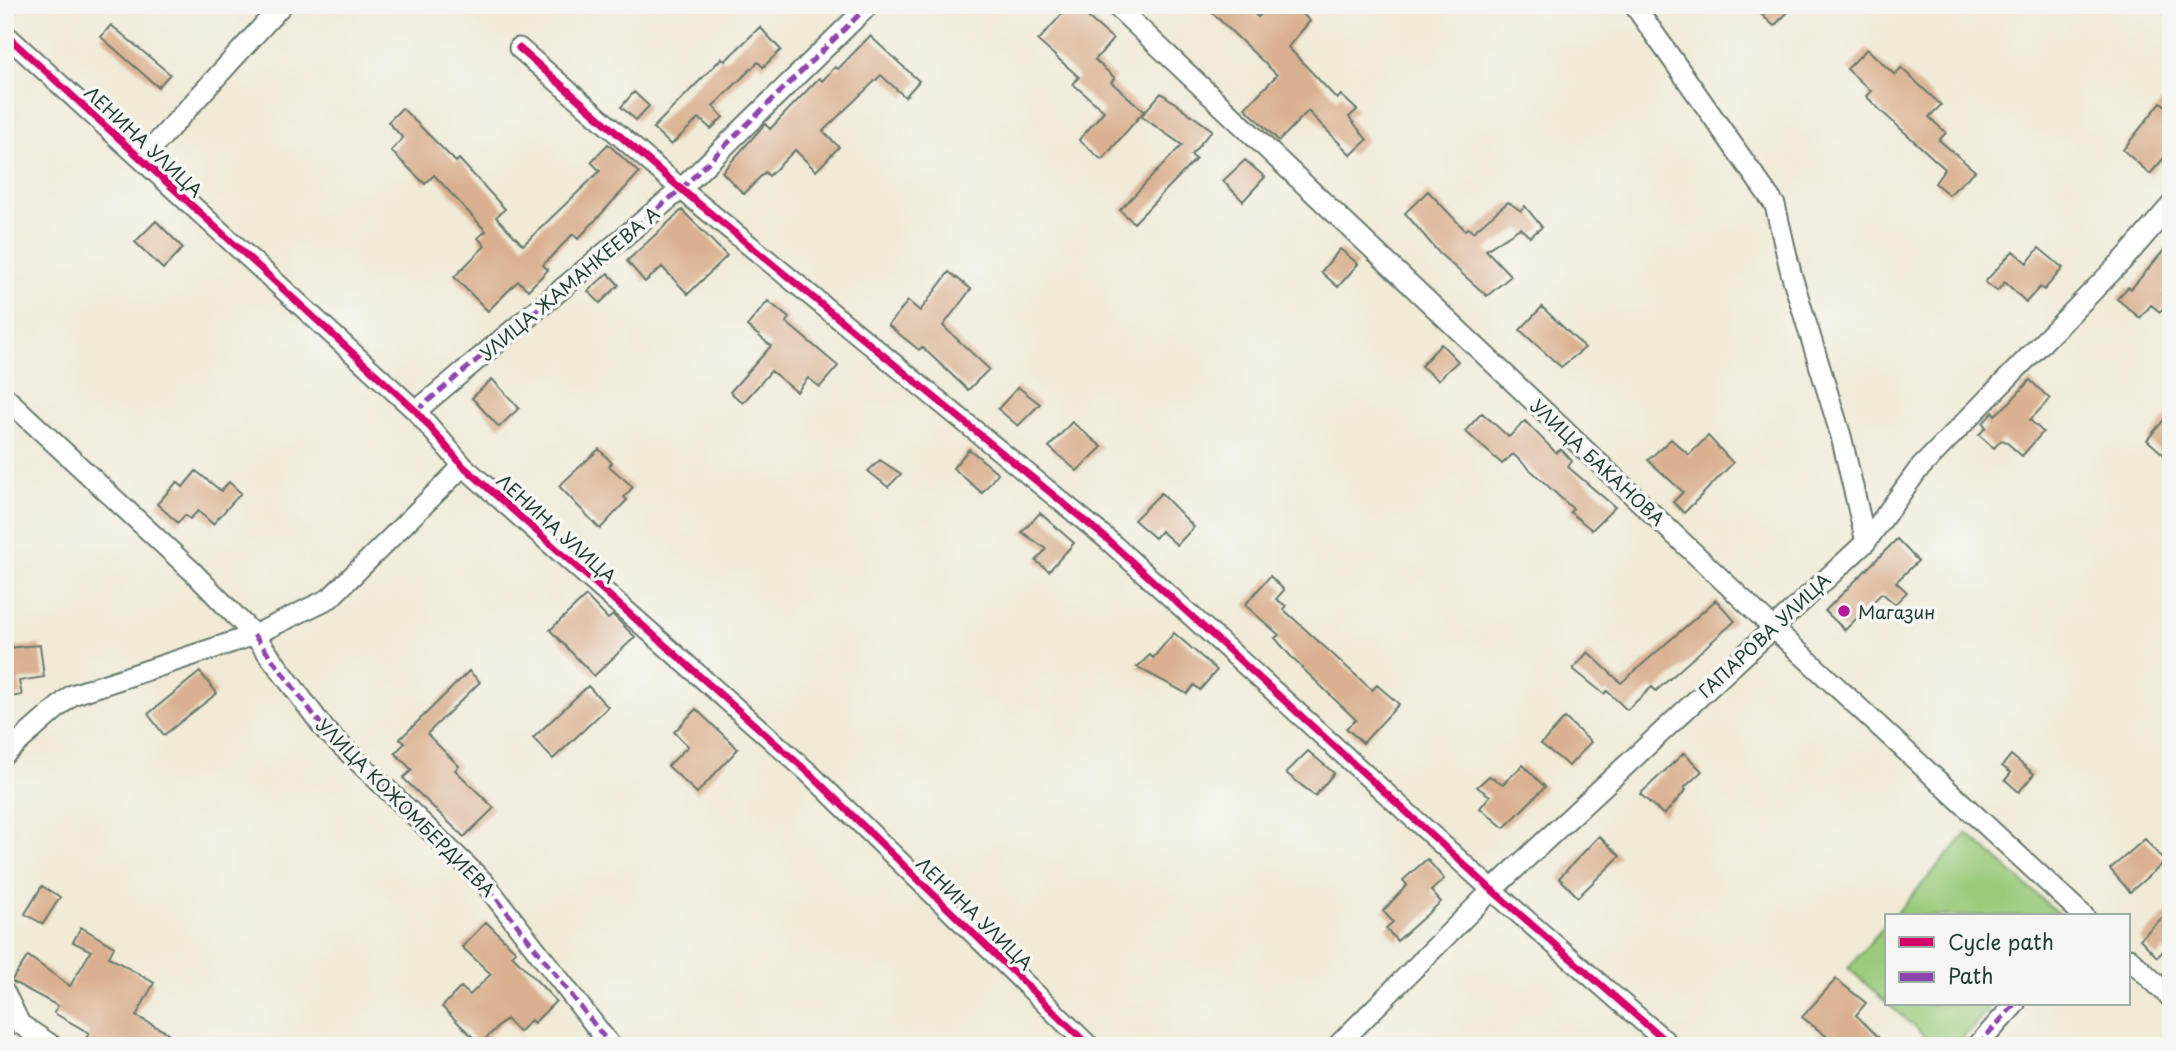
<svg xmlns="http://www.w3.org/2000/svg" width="2176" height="1051" viewBox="0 0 2176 1051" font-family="'Playpen Sans',sans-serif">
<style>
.green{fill:#9aca7a;stroke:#5c8457;stroke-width:2}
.building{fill:#dab090}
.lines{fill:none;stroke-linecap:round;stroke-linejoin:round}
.minor-casing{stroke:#687a6d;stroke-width:23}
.minor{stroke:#fff;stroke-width:19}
.quiet{stroke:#8e44ad;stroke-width:5;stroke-dasharray:10 5;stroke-linecap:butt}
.cycleway-casing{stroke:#f6f6f2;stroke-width:11}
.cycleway{stroke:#d6006c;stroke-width:7}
.poi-dot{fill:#b5179e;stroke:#f6f6f2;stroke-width:2.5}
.labels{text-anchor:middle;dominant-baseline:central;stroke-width:7;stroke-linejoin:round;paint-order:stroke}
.street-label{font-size:18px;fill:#1f3d34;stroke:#f6f6f2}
.poi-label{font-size:18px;fill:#1f3d34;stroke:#f6f6f2;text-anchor:start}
</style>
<rect width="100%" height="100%" fill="#f6f6f2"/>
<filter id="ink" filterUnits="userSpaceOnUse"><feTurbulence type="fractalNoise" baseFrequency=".0143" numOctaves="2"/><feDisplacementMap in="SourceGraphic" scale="14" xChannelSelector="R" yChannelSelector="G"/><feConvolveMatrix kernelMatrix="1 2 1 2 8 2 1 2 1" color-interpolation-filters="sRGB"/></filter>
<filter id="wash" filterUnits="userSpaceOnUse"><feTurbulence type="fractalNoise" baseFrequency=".00686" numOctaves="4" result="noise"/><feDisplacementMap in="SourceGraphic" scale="28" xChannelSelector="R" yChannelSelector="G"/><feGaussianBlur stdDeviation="1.57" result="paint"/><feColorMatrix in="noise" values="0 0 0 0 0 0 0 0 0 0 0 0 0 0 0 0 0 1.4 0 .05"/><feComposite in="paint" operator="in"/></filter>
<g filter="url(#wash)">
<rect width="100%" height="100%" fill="#f0ead6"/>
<!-- green -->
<path class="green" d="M 1967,833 L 2061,916 L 1894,916 Z
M 1887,923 L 1887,1003 L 1848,968 Z
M 1888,1004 L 1993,1004 L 1956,1046 L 1936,1046 Z"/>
<g id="blocks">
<!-- building -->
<path class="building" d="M 1070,5 L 1074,5 L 1113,39 L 1095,60 L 1115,78 L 1111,82 L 1144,111 L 1102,160 L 1079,140 L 1104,111 L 1073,84 L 1079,77 L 1038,41 Z
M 1204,5 L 1245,5 L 1258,17 L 1269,5 L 1293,5 L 1310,21 L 1288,47 L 1337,99 L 1341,95 L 1357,110 L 1349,117 L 1367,140 L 1351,155 L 1308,111 L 1279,141 L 1245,108 L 1277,75 Z
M 1772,5 L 1795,5 L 1774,26 L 1762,15 Z
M 111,25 L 170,74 L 158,87 L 101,37 Z
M 760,27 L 781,50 L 763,67 L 758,62 L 713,106 L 723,117 L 711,129 L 699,118 L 671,145 L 653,128 L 722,58 L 725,61 Z
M 870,36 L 919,81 L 905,97 L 881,75 L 823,131 L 839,147 L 816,171 L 795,150 L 769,176 L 765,172 L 744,194 L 722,172 L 765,124 L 770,129 L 819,78 L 822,81 L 835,67 L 838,69 Z
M 1867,49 L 1895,75 L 1901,68 L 1941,105 L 1929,117 L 1946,133 L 1939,140 L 1975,171 L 1949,195 L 1935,183 L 1945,169 L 1880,110 L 1866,96 L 1871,91 L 1847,69 Z
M 634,92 L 649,106 L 636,120 L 621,107 Z
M 1161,93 L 1212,130 L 1191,155 L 1196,159 L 1134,223 L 1120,210 L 1182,145 L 1141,116 Z
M 2161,102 L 2171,111 L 2171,150 L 2150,174 L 2123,150 Z
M 402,108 L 456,162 L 459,159 L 505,209 L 496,217 L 523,245 L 600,171 L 591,162 L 608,144 L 639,173 L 578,239 L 573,234 L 543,265 L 548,270 L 528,290 L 518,281 L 488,311 L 454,277 L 485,246 L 478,238 L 486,231 L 434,175 L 425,184 L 391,151 L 403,138 L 388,122 Z
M 1245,160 L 1265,177 L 1243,201 L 1223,181 Z
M 1428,191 L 1465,230 L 1468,228 L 1473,232 L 1508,202 L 1521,211 L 1525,206 L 1542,227 L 1530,237 L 1520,228 L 1486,250 L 1511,276 L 1487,296 L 1439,253 L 1405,213 Z
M 682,210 L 727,256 L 688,294 L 662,267 L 645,282 L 627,261 Z
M 156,221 L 183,248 L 163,269 L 135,242 Z
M 2171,242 L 2171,282 L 2162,293 L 2170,300 L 2160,312 L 2151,305 L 2140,318 L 2117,299 L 2128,287 L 2131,289 Z
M 2039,248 L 2063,268 L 2044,290 L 2040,287 L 2026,302 L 2005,282 L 1997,291 L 1985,282 L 2013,251 L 2027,263 Z
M 1340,249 L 1358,264 L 1338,287 L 1321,272 Z
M 949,272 L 971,289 L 943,326 L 989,369 L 968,390 L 922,347 L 919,350 L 888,325 L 908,301 L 920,311 Z
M 608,273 L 619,285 L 600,303 L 588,291 Z
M 768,301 L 789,318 L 786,322 L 838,366 L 820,387 L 808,378 L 797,392 L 771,371 L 743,403 L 730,392 L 771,346 L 747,326 Z
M 1542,307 L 1585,348 L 1561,367 L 1520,330 Z
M 1441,344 L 1458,361 L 1438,380 L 1421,366 Z
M 492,379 L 519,408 L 499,427 L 472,398 Z
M 2030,380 L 2050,399 L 2030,420 L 2043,432 L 2022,456 L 2005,441 L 2001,440 L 1994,448 L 1979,435 L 1986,427 L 1983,423 L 1993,412 L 1995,415 L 2010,402 Z
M 1018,387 L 1040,404 L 1018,426 L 998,409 Z
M 2171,411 L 2171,461 L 2147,440 Z
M 1482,413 L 1509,437 L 1525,421 L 1556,453 L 1561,449 L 1572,461 L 1568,467 L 1615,507 L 1592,530 L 1570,512 L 1573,509 L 1513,454 L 1502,464 L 1465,431 Z
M 1072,422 L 1102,447 L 1077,471 L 1049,447 Z
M 1708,436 L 1733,463 L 1684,513 L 1673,502 L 1683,492 L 1648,460 L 1671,439 L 1689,455 Z
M 599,449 L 612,463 L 609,466 L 633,487 L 624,497 L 627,500 L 600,529 L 559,486 Z
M 969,449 L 998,473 L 982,493 L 953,468 Z
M 880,460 L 901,474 L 888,487 L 868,471 Z
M 196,471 L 221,491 L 229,482 L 241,493 L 213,524 L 198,511 L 190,519 L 185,515 L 178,523 L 157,504 L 177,482 L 183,487 Z
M 1161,493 L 1194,527 L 1177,545 L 1161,531 L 1155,538 L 1134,520 Z
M 1040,513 L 1074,543 L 1049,571 L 1036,561 L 1046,549 L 1022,532 Z
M 1897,539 L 1918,561 L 1896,582 L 1907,592 L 1895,604 L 1882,593 L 1845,630 L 1825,611 Z
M 1270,576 L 1284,590 L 1276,599 L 1286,606 L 1283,609 L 1372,690 L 1377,685 L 1399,704 L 1363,743 L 1346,728 L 1356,720 L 1293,659 L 1275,638 L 1279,635 L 1245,605 Z
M 586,596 L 608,619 L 613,615 L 635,637 L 594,676 L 550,630 Z
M 1716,600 L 1735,621 L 1656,691 L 1652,687 L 1627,710 L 1607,691 L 1604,694 L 1573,669 L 1588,652 L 1621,683 Z
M 1174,633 L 1217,670 L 1200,690 L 1194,685 L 1187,694 L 1137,667 L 1150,655 L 1153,658 Z
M 40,645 L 44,677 L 19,681 L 22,695 L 5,698 L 5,648 Z
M 469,671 L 480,682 L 427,734 L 459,766 L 455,770 L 494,808 L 464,837 L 403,778 L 412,770 L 395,753 L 405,743 L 400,739 Z
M 200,672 L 217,693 L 164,735 L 148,714 Z
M 588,686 L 608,707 L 553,759 L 533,738 Z
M 696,709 L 738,749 L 697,793 L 668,766 L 688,746 L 674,732 Z
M 1565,718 L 1591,742 L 1569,766 L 1541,744 Z
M 1308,751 L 1334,773 L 1315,796 L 1286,773 Z
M 1684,753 L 1702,771 L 1684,788 L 1686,790 L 1664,815 L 1640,794 Z
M 2011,755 L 2034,774 L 2019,792 L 2005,780 L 2011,773 L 2002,766 Z
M 1523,765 L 1545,787 L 1504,828 L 1480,808 L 1490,796 L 1477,787 L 1489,776 L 1503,784 Z
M 1599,836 L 1620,856 L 1578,897 L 1559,878 Z
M 2145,839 L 2165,862 L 2130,892 L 2110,869 Z
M 1427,859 L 1444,879 L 1431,891 L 1441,902 L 1397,941 L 1386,928 L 1393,922 L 1383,911 L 1407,885 L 1403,880 Z
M 42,886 L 60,897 L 43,924 L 25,914 Z
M 2171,909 L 2171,944 L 2157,957 L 2140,939 Z
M 486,922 L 516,951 L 512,955 L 556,1001 L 534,1023 L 531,1020 L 519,1032 L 506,1019 L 480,1044 L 442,1007 L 461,987 L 470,995 L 491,974 L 462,947 Z
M 81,927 L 114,947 L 109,957 L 154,983 L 136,1016 L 168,1033 L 161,1046 L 82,1046 L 89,1033 L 54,1013 L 58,1006 L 11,981 L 28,956 L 70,986 L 91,951 L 73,942 Z
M 1836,979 L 1866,1003 L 1856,1015 L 1887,1046 L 1839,1046 L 1802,1017 Z"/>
</g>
</g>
<g filter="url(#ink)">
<use href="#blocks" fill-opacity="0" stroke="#687a6d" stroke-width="2"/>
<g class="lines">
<defs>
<path id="minor" d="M 1115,5 L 1772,627 L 2084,916
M 1634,5 L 1775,205 L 1791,273 L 1841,436 L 1866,542
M 5,34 L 416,411 L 463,466 L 809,773 L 1089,1046
M 519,48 L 681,189 L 1107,539 L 1492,890 L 1671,1046
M 142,159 L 282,5
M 5,397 L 193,572 L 254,635 L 326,731 L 483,881 L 611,1046
M 416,411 L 681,189 L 869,5
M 5,754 L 72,695 L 254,635 L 330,598 L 463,466
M 2129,958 L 2171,998
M 5,993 L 20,1024 L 53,1046
M 1337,1046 L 1492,890 L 1866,542 L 1918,470 L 2126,257 L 2171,205
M 1977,1046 L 2015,1004"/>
</defs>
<!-- minor casing -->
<use href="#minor" class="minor-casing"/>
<!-- minor -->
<use href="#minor" class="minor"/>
<!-- quiet -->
<path class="quiet" d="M 416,411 L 681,189 L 869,5
M 254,635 L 326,731 L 483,881 L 611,1046
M 1977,1046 L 2015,1004"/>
<defs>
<path id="cycleway" d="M 5,34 L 416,411 L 463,466 L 809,773 L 1089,1046
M 519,48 L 681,189 L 1107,539 L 1492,890 L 1671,1046"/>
</defs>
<!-- cycleway casing -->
<use href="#cycleway" class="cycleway-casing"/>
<!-- cycleway -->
<use href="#cycleway" class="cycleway"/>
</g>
</g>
<!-- markers -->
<circle class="poi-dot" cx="1844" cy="611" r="7"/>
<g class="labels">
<!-- street labels -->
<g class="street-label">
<text transform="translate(144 141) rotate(43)">ЛЕНИНА УЛИЦА</text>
<text transform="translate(569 283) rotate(-40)">УЛИЦА ЖАМАНКЕЕВА А</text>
<text transform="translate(1598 462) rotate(43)">УЛИЦА БАКАНОВА</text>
<text transform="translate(557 528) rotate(42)">ЛЕНИНА УЛИЦА</text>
<text transform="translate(1764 635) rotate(-43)">ГАПАРОВА УЛИЦА</text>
<text transform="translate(406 807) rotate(45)">УЛИЦА КОЖОМБЕРДИЕВА</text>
<text transform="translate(975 913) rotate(44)">ЛЕНИНА УЛИЦА</text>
</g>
<!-- poi labels -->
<g class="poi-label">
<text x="1858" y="611">Магазин</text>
</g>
</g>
<!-- margin -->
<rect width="2176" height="1051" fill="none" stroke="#f6f6f2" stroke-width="28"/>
<!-- legend -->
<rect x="1885" y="914" width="245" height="91" fill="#f6f6f2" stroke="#a0aca6" stroke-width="2"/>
<rect x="1899" y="937" width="35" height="10" fill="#d6006c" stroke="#a0aca6" stroke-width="2"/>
<text x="1948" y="950" font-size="21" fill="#1f3d34">Cycle path</text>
<rect x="1899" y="972" width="35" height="10" fill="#8e44ad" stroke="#a0aca6" stroke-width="2"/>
<text x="1948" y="984" font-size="21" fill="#1f3d34">Path</text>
</svg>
